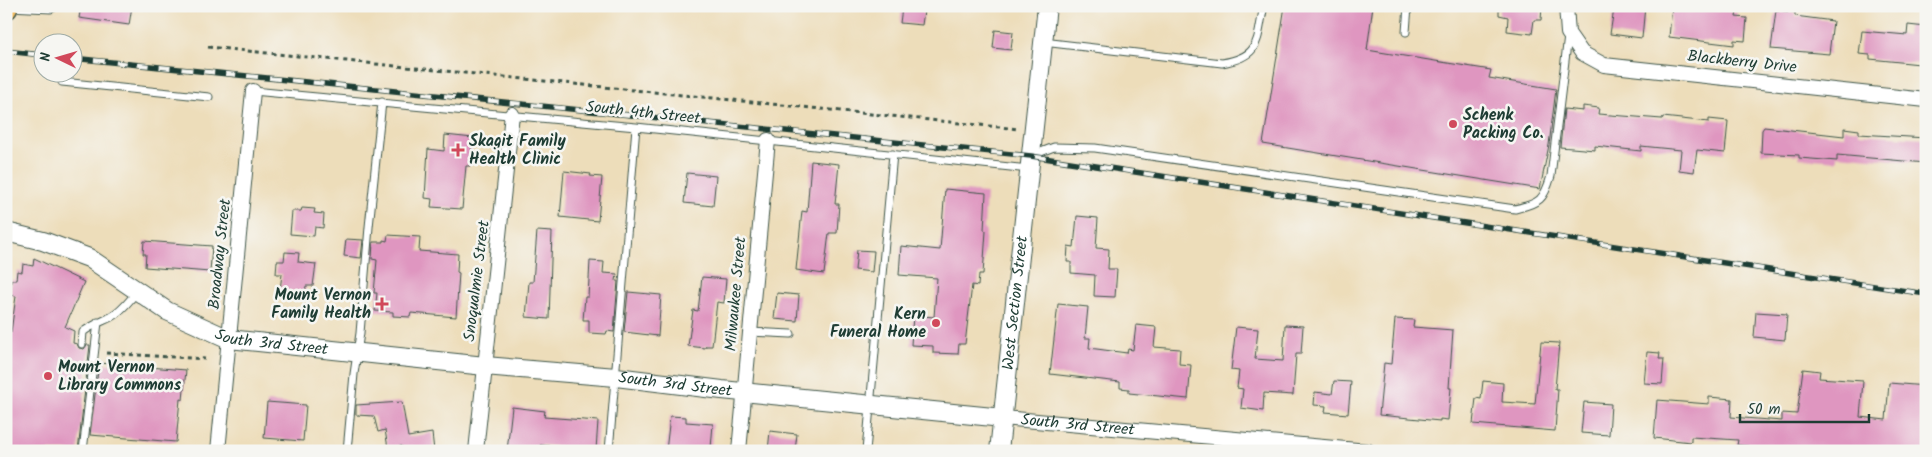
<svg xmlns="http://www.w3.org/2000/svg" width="1932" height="457" viewBox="0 0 1932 457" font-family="Kalam,sans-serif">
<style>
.building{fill:#df96c0}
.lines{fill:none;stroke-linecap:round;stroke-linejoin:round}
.service-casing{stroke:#3e5548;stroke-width:9}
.minor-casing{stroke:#3e5548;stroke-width:16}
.tertiary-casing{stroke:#3e5548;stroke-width:20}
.primary-casing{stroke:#3e5548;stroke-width:25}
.path{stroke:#3e5548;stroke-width:3;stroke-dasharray:4 4;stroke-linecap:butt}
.service{stroke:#fff;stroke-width:7}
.minor{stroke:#fff;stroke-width:14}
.tertiary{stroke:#fff;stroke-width:18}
.primary{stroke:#f5c16b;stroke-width:22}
.rail-casing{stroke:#1f3d34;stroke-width:5.5}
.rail{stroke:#f6f6f2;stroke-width:4;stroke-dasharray:11;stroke-linecap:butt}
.poi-dot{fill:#d1495b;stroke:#f6f6f2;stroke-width:2}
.labels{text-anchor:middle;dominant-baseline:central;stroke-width:5;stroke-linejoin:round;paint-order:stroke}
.street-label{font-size:16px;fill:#1f3d34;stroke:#f6f6f2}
.poi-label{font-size:16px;font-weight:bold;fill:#1f3d34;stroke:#f6f6f2;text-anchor:start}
</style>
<rect width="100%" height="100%" fill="#f6f6f2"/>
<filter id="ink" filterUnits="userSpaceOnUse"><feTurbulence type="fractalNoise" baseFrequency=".02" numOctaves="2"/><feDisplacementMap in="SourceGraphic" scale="10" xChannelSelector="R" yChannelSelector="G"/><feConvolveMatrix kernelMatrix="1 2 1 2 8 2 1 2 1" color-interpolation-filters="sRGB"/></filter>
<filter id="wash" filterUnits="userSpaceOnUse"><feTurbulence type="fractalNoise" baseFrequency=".0096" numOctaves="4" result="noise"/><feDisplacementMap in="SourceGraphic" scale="20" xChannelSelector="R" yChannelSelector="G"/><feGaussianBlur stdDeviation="1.12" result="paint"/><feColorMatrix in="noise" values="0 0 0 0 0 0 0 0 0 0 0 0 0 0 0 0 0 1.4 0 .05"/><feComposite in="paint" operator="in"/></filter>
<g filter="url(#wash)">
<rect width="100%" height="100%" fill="#edddba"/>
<g id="blocks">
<!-- building -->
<path class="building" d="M 81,6 L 132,6 L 129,25 L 79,18 Z
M 1285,6 L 1373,6 L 1367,50 L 1491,70 L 1489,78 L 1556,89 L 1549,145 L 1540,189 L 1263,144 Z
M 1499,6 L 1542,6 L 1541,20 L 1534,20 L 1532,34 L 1507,31 L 1508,17 L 1499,15 Z
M 1628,6 L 1645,6 L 1642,38 L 1610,34 L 1614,9 L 1628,11 Z
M 1672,6 L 1696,6 L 1696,8 L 1737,12 L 1736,17 L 1747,18 L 1745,41 L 1734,40 L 1734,45 L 1669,37 Z
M 902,8 L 924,11 L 922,25 L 900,23 Z
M 1776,10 L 1795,12 L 1795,16 L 1833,21 L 1829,54 L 1771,49 Z
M 1908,25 L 1926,27 L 1926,60 L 1921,59 L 1920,64 L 1870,59 L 1870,55 L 1859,54 L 1862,31 L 1907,35 Z
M 995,30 L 1013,32 L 1011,50 L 993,48 Z
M 1583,106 L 1599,108 L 1598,114 L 1662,119 L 1663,117 L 1709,122 L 1709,119 L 1728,121 L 1725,153 L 1697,150 L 1694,172 L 1679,170 L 1681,150 L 1641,146 L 1641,151 L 1595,146 L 1595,150 L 1560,147 L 1564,109 L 1583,111 Z
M 1764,127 L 1844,136 L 1844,128 L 1859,130 L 1859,134 L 1926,138 L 1926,163 L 1837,155 L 1837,161 L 1799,158 L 1799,155 L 1761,153 L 1762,130 Z
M 445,135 L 473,138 L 470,166 L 466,166 L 462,209 L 431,207 L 432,199 L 425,198 L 428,149 L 444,151 Z
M 811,161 L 839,164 L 835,204 L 839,204 L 837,233 L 829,233 L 824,274 L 796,270 L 802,211 L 807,212 Z
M 564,171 L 591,174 L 590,176 L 602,177 L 598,221 L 560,217 Z
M 687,173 L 716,176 L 713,206 L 684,203 Z
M 945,189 L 986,193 L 984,230 L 986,231 L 983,274 L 979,274 L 978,286 L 972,285 L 965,344 L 959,344 L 958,354 L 933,353 L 933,346 L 911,345 L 913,315 L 934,317 L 937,278 L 899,275 L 901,246 L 940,250 Z
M 302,208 L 315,209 L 314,213 L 324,214 L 323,228 L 315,227 L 314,236 L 290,234 L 292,211 L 301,211 Z
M 1077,216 L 1098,218 L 1096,248 L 1109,249 L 1108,269 L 1117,269 L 1115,297 L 1094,296 L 1095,275 L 1071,273 L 1071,262 L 1067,262 L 1068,246 L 1074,247 Z
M 537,231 L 552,232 L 549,319 L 526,317 L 529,282 L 533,282 Z
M 388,235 L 420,237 L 419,251 L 458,254 L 457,272 L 459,273 L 456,317 L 411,313 L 410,317 L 393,316 L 393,312 L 375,311 L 377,293 L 374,293 L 377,260 L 372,259 L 373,242 L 383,242 L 383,240 L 387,241 Z
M 346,239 L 363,240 L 361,258 L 344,256 Z
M 144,241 L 212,246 L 210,272 L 145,267 L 146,254 L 143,254 Z
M 857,250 L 874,251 L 872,272 L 855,270 Z
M 285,252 L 299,253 L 298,262 L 316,264 L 313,286 L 306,286 L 305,292 L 280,290 L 282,274 L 276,274 L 277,261 L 284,261 Z
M 34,258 L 84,282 L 65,327 L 74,331 L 73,343 L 77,344 L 79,348 L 84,349 L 87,345 L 90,345 L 78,451 L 6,451 L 6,336 L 9,336 L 10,331 L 11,332 L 16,296 L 10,295 L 11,280 L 16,280 L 17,271 L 22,272 L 23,264 L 33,266 Z
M 590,261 L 604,262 L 603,273 L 617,274 L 616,281 L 618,281 L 614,332 L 607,331 L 606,334 L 589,333 L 589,320 L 583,320 L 585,297 L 588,297 Z
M 702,277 L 726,279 L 724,303 L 717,302 L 712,346 L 706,346 L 705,348 L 688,346 L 693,310 L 698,311 Z
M 628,292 L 661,295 L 658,336 L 624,332 Z
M 777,293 L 799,295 L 797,321 L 774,319 Z
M 1058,304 L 1088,307 L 1085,338 L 1090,338 L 1089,348 L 1127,353 L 1128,349 L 1133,350 L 1136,325 L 1156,327 L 1154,347 L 1180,349 L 1179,364 L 1191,365 L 1188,399 L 1129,393 L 1129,389 L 1120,388 L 1120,382 L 1050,374 Z
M 1756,312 L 1787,314 L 1785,340 L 1754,337 Z
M 1395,319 L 1414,320 L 1413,327 L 1453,330 L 1449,388 L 1451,388 L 1448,420 L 1440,419 L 1440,421 L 1379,415 L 1384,363 L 1391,364 Z
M 1285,325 L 1303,326 L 1301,354 L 1296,354 L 1293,395 L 1264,393 L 1263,411 L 1241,408 L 1243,389 L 1237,388 L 1239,371 L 1231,370 L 1236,327 L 1258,329 L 1255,359 L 1283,361 Z
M 1541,342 L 1559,343 L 1555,389 L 1558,389 L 1555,431 L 1473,424 L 1476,398 L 1481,399 L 1483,381 L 1503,383 L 1502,402 L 1535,404 Z
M 1647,352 L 1660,353 L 1659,359 L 1664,359 L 1662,384 L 1644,383 Z
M 99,363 L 186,370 L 183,400 L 180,399 L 176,442 L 90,435 Z
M 1803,369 L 1820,371 L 1819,378 L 1863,381 L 1860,417 L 1886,420 L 1889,383 L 1926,386 L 1926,451 L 1758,451 L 1748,450 L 1748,446 L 1737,445 L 1738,440 L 1691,437 L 1691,442 L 1654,438 L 1657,400 L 1709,404 L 1709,397 L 1732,399 L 1731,417 L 1782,421 L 1782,413 L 1797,414 Z
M 1334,381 L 1351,382 L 1348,414 L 1325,412 L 1326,406 L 1314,405 L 1315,392 L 1332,394 Z
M 267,402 L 306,405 L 303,441 L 264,438 Z
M 402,402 L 408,437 L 432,433 L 434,451 L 402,451 L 402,446 L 388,448 L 385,430 L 378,432 L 374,416 L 356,415 L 356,405 Z
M 1584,402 L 1611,404 L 1609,435 L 1581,433 Z
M 512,407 L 545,411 L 544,417 L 598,421 L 596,450 L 540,445 L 540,451 L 507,451 Z
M 670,416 L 686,417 L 686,422 L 713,424 L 711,448 L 700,447 L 700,451 L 666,451 Z
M 770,431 L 797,434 L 795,451 L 768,451 Z"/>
</g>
</g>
<g filter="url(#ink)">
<use href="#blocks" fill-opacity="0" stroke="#3e5548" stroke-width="1"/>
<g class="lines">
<defs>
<path id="service" d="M 9,7 L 51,9 L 56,6
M 1406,32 L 1408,6
M 1043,42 L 1222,63 C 1262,56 1256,41 1264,6
M 62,82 L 209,97
M 253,91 L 636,127 L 1029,169
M 1033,155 L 1054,147 L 1095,148 L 1515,209 C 1540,203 1544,200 1551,176 L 1568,36
M 750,332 L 791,334
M 82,344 L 83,332 C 92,325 101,322 111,317 C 121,312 129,301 137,292
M 83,451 L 98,322
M 347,451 L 354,374 L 360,333 L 369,227 L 382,102
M 609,451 L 636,127
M 866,451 L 893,154"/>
<g id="minor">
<path d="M 1566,6 L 1568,33 L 1582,53 L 1604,65 L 1926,100"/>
<path id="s1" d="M 1003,418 L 1368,451"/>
<path d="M 218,451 L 253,91"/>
<path d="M 476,451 L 512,114"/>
<path d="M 739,451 L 768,140"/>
</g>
<g id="tertiary">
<path id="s2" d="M 6,232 L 43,241 L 89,258 L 167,311 L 229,339 L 485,366 L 616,377 L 722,390 L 1003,418"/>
<path id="s3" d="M 999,451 L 1047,6"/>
</g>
<path id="primary" d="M 6,8 L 6,6"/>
</defs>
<!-- service casing -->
<use href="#service" class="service-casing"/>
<!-- minor casing -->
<use href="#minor" class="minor-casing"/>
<!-- tertiary casing -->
<use href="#tertiary" class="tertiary-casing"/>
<!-- primary casing -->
<use href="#primary" class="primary-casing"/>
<!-- path -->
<path class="path" d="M 208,47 L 1019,129
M 106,353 L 205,359"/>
<!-- service -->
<use href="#service" class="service"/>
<!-- minor -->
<use href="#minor" class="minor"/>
<!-- tertiary -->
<use href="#tertiary" class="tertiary"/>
<!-- primary -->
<use href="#primary" class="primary"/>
<defs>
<path id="rail" d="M 6,51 L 42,55
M 72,58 L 1031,156 L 1926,294"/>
</defs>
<!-- rail casing -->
<use href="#rail" class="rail-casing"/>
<!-- rail -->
<use href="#rail" class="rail"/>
</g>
</g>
<!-- markers -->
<g class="poi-dot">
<circle cx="1453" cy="124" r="5"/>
<path d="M455.5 142.5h5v5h5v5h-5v5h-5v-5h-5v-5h5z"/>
<path d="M379.5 296.5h5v5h5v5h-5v5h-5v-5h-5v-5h5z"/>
<circle cx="936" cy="323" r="5"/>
<circle cx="48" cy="376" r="5"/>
</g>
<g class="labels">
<!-- street labels -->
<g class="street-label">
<text transform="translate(1742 62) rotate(6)">Blackberry Drive</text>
<text transform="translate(643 113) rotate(6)">South 4th Street</text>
<text transform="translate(220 254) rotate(-84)">Broadway Street</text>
<text transform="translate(477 281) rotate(-83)">Snoqualmie Street</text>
<text transform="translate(736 294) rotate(-85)">Milwaukee Street</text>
<text stroke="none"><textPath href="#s3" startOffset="149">West Section Street</textPath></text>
<text stroke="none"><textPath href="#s2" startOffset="292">South 3rd Street</textPath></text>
<text stroke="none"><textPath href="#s2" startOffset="698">South 3rd Street</textPath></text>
<text stroke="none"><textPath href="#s1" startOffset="75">South 3rd Street</textPath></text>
</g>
<!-- poi labels -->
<g class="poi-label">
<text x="1463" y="115">Schenk<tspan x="1463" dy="18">Packing Co.</tspan></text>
<text x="469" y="141">Skagit Family<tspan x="469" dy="18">Health Clinic</tspan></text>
<text x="371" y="295" text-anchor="end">Mount Vernon<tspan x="371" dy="18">Family Health</tspan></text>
<text x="926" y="314" text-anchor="end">Kern<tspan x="926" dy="18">Funeral Home</tspan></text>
<text x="58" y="367">Mount Vernon<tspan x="58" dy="18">Library Commons</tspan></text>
</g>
</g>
<!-- margin -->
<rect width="1932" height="457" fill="none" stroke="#f6f6f2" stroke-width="25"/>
<!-- north arrow -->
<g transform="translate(58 58) rotate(275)"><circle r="24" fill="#f6f6f2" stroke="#a0aca6"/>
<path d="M0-4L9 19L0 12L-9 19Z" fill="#d1495b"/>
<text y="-8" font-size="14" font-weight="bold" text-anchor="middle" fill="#1f3d34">N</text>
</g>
<!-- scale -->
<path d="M1740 414v8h129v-8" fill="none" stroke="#1f3d34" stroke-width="2.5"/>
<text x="1747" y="414" font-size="15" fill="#1f3d34" stroke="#f6f6f2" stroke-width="4" paint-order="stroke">50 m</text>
</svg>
